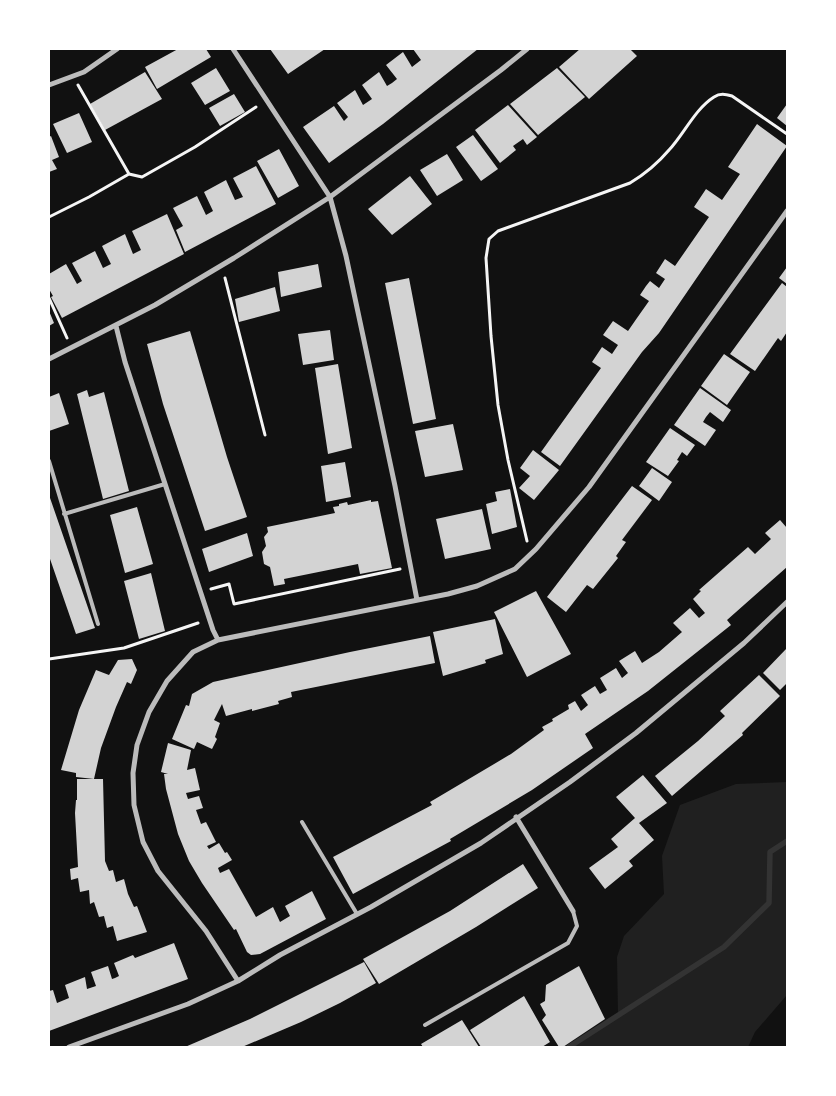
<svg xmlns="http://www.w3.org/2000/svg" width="836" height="1096" viewBox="0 0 836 1096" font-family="Spectral,serif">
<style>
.green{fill:#202020}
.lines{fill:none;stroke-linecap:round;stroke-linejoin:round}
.stream{stroke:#333;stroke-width:5.5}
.building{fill:#d3d3d3}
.path{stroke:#f5f5f5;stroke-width:3}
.service{stroke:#bcbcbc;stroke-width:4}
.minor{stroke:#bcbcbc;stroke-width:5}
</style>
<rect width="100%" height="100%" fill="#111"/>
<!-- green -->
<path class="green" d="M 787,782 L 787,995 L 755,1032 L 748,1047 L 573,1047 L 618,1014 L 617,957 L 624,936 L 664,894 L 662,856 L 680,805 L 736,784 Z"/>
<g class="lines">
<!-- stream -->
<path class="stream" d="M 569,1047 L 724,947 L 769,903 L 770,852 L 787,841"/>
</g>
<!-- building -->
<path class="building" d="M 178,49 L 206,49 L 211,57 L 157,89 L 145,67 Z
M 270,49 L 325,49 L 288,74 Z
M 413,49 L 478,49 L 383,124 L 329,163 L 303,127 L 334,106 L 344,121 L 348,117 L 337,103 L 355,90 L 363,105 L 372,99 L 362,85 L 379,72 L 387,86 L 392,83 L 397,79 L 386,65 L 403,52 L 412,67 L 421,60 Z
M 580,49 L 630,49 L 637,56 L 589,99 L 559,67 Z
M 216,68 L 230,91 L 205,105 L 191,83 Z
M 557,68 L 585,97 L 538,135 L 510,104 Z
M 145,72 L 162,99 L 105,130 L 90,104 Z
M 234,94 L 245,112 L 220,126 L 209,108 Z
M 787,104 L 787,126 L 777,118 Z
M 508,105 L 537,137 L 527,145 L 523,139 L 513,146 L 516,150 L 500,163 L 475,130 Z
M 79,113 L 92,142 L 67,153 L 53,124 Z
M 757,124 L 787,146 L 659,333 L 642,352 L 560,466 L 541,452 L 601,368 L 592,362 L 602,347 L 612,354 L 618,345 L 603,335 L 613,321 L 628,331 L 637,318 L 649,301 L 640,295 L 646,286 L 650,281 L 659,288 L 665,279 L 656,273 L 665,259 L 675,266 L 709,217 L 694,207 L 706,189 L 722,200 L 740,174 L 728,167 Z
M 473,135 L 498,169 L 481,181 L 456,147 Z
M 51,136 L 59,157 L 52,160 L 57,169 L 49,172 L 49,137 Z
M 279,149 L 299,186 L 278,198 L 257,161 Z
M 447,154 L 463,180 L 437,196 L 420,170 Z
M 256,166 L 276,204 L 185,252 L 176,230 L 183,226 L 173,208 L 197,196 L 206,215 L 213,211 L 204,192 L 226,180 L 235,200 L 243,197 L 233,178 Z
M 410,176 L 432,204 L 392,235 L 368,209 Z
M 167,214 L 184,254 L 62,318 L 51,297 L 53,296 L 49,289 L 49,274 L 66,264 L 77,284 L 82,281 L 72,263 L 95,251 L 103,268 L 111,264 L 102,246 L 125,234 L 133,254 L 141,250 L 132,231 Z
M 318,264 L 322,287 L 281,297 L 278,272 Z
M 787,267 L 787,284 L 779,278 Z
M 409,278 L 436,419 L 413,424 L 385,283 Z
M 782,283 L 787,287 L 787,332 L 781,341 L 778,338 L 755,371 L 730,354 Z
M 275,287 L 280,311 L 239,322 L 235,299 Z
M 49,311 L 54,323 L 49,326 Z
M 330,330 L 334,360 L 303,365 L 298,334 Z
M 190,331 L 227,457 L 247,517 L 205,531 L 163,404 L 147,344 Z
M 724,354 L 750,372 L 727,405 L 701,386 Z
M 338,364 L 352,448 L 328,454 L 315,368 Z
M 700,388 L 731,410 L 723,422 L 710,412 L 706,417 L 703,422 L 716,430 L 705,446 L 674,425 Z
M 87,390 L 89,397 L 104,392 L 129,491 L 103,499 L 77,394 Z
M 59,393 L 69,424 L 49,431 L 49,397 Z
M 453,424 L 463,470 L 425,477 L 415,431 Z
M 670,428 L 695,445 L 687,456 L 682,452 L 677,460 L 679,461 L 668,476 L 646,462 Z
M 533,450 L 559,470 L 534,500 L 519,488 L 530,476 L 520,468 Z
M 345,462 L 351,497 L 326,502 L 321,466 Z
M 652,468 L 672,482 L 659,501 L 639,486 Z
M 632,486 L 652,500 L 622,540 L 626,542 L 616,556 L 618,558 L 593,589 L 587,585 L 566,612 L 547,597 Z
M 510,489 L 517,527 L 492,534 L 486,504 L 497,501 L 495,492 Z
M 49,495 L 95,628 L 76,634 L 49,556 Z
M 371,500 L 371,502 L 378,501 L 392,568 L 360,574 L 358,564 L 284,579 L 285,584 L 274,586 L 270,567 L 264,564 L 262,552 L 266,546 L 264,537 L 268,532 L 267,527 L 335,513 L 333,507 L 339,506 L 339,504 L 347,502 L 348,505 Z
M 137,507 L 153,564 L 125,573 L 110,515 Z
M 482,509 L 491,549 L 445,559 L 436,519 Z
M 780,520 L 787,528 L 787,567 L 727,620 L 731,625 L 648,691 L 585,734 L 593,748 L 532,790 L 450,839 L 451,841 L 353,894 L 333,857 L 432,805 L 430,802 L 511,754 L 544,730 L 542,727 L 553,721 L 552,719 L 569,709 L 568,705 L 575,701 L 581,711 L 588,705 L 581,695 L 595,686 L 600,694 L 607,690 L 600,678 L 616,668 L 622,678 L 628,673 L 619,661 L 635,651 L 642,663 L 659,652 L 682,632 L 673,623 L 690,608 L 699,618 L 705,613 L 693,599 L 701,591 L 699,590 L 748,547 L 755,554 L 771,539 L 765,533 Z
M 247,533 L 253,556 L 209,572 L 202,549 Z
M 151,573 L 165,631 L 139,639 L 124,581 Z
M 536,591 L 571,654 L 527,677 L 494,612 Z
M 495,619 L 503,654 L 485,660 L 486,663 L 443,676 L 433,632 Z
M 430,636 L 435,663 L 291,692 L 292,697 L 278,701 L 279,704 L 252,711 L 252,709 L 226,716 L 222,704 L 214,720 L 220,723 L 215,737 L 217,739 L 212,749 L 197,742 L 194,749 L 172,739 L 186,705 L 189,706 L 192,694 L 213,682 L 350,652 Z
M 787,648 L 787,683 L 780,690 L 763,673 Z
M 132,659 L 137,670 L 131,684 L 127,682 L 116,707 L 101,748 L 94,779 L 76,777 L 76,773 L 61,770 L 79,710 L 96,670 L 109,675 L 118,660 Z
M 759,675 L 780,696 L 742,733 L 743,735 L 672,796 L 655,776 L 698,741 L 725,716 L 720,711 Z
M 168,743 L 191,750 L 187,770 L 195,768 L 200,790 L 186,793 L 188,799 L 199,796 L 203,808 L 196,810 L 201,824 L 206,822 L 216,842 L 207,846 L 209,849 L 219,843 L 225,853 L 227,852 L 232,860 L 218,868 L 220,873 L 229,869 L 256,917 L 273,907 L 280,922 L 290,916 L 285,906 L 312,891 L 326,919 L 260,954 L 251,955 L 247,952 L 236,929 L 234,930 L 202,883 L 189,861 L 178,834 L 166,789 L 164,774 L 168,774 L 161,772 Z
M 643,775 L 667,803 L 639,823 L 654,840 L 629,861 L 633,866 L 605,889 L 589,868 L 618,847 L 611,839 L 635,818 L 616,797 Z
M 77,779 L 103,779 L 105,861 L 109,871 L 113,870 L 116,882 L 124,879 L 128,894 L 134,907 L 137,906 L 147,932 L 117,941 L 113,926 L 107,928 L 104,916 L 99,917 L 94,902 L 90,904 L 89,890 L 80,892 L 78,878 L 71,880 L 70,869 L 78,867 L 75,813 L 76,800 L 77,800 Z
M 523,864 L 538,888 L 476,927 L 379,984 L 363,959 L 450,911 Z
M 174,943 L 188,979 L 49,1031 L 49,991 L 53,990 L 57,1003 L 69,998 L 65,985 L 85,977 L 87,989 L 96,986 L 91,972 L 108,966 L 112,979 L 115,978 L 119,976 L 114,963 L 133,955 L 135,958 Z
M 364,962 L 376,983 L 340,1003 L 301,1022 L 242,1047 L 185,1047 L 250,1019 Z
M 579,966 L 605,1019 L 563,1047 L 559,1047 L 542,1020 L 546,1015 L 540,1004 L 545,1001 L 546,985 Z
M 524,996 L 550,1042 L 542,1047 L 481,1047 L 470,1030 Z
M 462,1020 L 479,1047 L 423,1047 L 421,1044 Z"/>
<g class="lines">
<!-- path -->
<path class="path" d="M 78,85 L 129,174
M 49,217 L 89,197 L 129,174 L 142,177 L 195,147 L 256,107
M 225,278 L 265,435
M 49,298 L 67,338
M 527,541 L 508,460 L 498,405 L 491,336 L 486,258 L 489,239 L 498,231 L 630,183 C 645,174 658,163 669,150 C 684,134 695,109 714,97 C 720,93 725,94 732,96 L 787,134
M 211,589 L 229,584 L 234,604 L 400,569
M 49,659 L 124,648 L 198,623"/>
<!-- service -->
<path class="service" d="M 49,461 L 98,624
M 64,514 L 165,484
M 302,822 L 357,914
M 425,1025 L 568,943 L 577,926 L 573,911"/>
<!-- minor -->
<path class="minor" d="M 233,49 L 330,197 L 346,256 L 395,486 L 417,600
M 49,85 L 84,72 L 117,49
M 116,326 L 125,362 L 213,630 L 218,640
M 49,359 L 155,305 L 234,258 L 330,197 L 501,70 L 527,49
M 516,817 L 573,911
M 238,981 L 206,931 L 158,871 L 143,842 L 134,805 L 133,773 L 137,745 L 149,712 L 167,681 L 193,652 L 218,640 L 448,594 L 477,586 L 515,569 L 536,549 L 589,487 L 787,211
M 69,1047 L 188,1004 L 238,981 L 280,955 L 371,907 L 481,843 L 570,782 L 636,733 L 744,643 L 787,602"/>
</g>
<!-- border -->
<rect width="836" height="1096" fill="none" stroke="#ffffff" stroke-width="100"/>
</svg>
